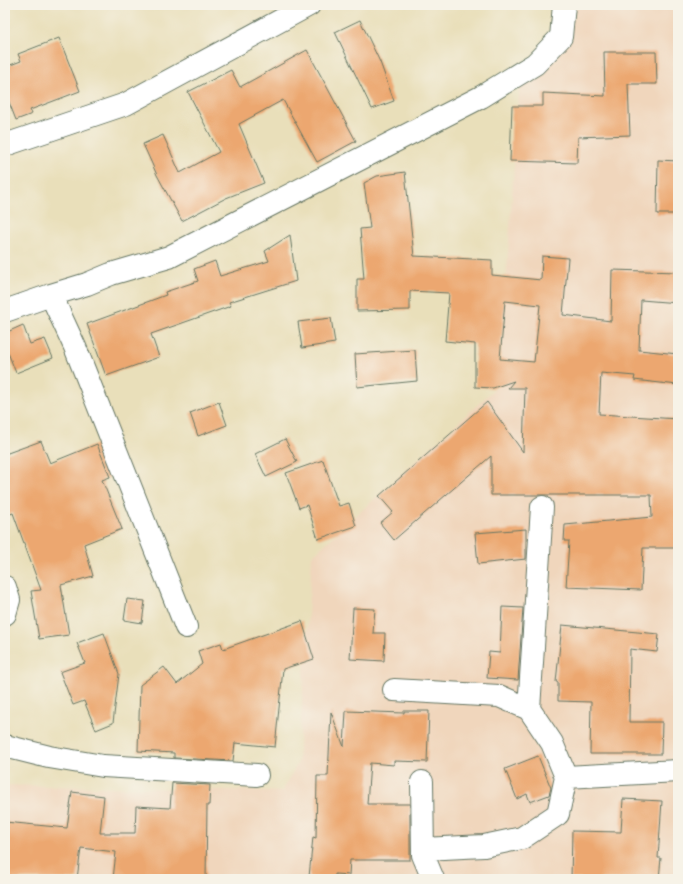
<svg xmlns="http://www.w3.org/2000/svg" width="683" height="884" viewBox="0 0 683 884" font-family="Mynerve,sans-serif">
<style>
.built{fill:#f0d6bc}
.building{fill:#eca770;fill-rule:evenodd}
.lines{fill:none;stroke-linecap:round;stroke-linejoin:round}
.minor-casing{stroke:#667663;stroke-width:24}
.minor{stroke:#fff;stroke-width:22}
</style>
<rect width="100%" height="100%" fill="#f7f3e8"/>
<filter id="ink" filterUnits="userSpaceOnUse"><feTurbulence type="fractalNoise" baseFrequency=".025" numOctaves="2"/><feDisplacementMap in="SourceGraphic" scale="8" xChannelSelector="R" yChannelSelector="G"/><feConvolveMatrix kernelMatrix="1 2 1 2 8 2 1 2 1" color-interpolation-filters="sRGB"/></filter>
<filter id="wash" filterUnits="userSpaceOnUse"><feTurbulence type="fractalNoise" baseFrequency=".012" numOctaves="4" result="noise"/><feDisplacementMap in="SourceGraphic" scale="16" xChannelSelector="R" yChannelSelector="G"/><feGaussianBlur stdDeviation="0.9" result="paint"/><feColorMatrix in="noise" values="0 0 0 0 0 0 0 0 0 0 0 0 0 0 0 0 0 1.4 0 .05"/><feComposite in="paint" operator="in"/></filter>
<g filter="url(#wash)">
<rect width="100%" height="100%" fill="#e9dfba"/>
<!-- built -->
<path class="built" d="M 577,5 L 678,5 L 678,879 L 5,879 L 5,785 L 282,791 L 298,763 L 312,556 L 499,385 L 520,79 L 568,34 Z"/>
<g id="blocks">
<!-- building -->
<path class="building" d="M 360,20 L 380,62 L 394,101 L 372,109 L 335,32 Z
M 59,38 L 80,91 L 30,110 L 32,114 L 16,120 L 5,92 L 5,67 L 21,61 L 18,54 Z
M 307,50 L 356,141 L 317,162 L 283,100 L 239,124 L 264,183 L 226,198 L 182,221 L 157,175 L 143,144 L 163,135 L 180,173 L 219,152 L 188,92 L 231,70 L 240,87 Z
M 604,52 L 656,52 L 657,84 L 628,84 L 630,135 L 578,137 L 577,163 L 510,161 L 512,106 L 543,106 L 543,93 L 605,96 Z
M 658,160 L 678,161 L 678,214 L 657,214 Z
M 405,172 L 414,256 L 492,260 L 492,275 L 541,280 L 542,256 L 568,258 L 563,315 L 611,321 L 612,270 L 678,272 L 678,303 L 641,300 L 639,350 L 678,354 L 678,385 L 634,380 L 635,376 L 601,373 L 599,414 L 678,419 L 678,548 L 643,548 L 641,590 L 566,587 L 569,541 L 564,541 L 565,525 L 652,517 L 651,495 L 491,495 L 491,456 L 394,540 L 380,523 L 393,512 L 379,496 L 487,402 L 523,452 L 525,388 L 508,388 L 514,381 L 493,388 L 475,387 L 475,344 L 445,341 L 449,293 L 410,291 L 410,310 L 357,311 L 357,279 L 364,279 L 360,229 L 370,228 L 364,183 L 377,176 ZM 505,301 L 540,305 L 534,362 L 500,359 Z
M 290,235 L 296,281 L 229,302 L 231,306 L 151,334 L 159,357 L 106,376 L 87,324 L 166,295 L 165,292 L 198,281 L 194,269 L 215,261 L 220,276 L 269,261 L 265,251 Z
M 331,318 L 335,343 L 302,348 L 298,322 Z
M 23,325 L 30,344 L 45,339 L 53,358 L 16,373 L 5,345 L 5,333 Z
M 415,350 L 417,381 L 357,387 L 355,354 Z
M 219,402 L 227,425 L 198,436 L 190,413 Z
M 285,439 L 297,462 L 266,477 L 255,454 Z
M 41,441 L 50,463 L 97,444 L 110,477 L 102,480 L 122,529 L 84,544 L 93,576 L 61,585 L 69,635 L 39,639 L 31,591 L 41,590 L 13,513 L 5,516 L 5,454 Z
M 323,460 L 339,506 L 349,503 L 356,526 L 318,539 L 307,505 L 299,508 L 286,473 Z
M 526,529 L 526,559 L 478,564 L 475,533 Z
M 127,599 L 145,601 L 142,623 L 124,620 Z
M 502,607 L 523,608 L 518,680 L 487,678 L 489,652 L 500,653 Z
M 353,608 L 375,609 L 373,633 L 385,633 L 384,661 L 350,659 Z
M 302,621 L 314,659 L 283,669 L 275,747 L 235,743 L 233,761 L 174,758 L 174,753 L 138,751 L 140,685 L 164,667 L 177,684 L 202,664 L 198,651 L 221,643 L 223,649 Z
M 562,625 L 659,634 L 657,652 L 630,649 L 629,722 L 662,722 L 661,754 L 590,754 L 591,702 L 558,701 L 558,682 L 556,682 Z
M 104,633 L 119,674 L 113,723 L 96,730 L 84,701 L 73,705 L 60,672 L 85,663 L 77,643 Z
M 346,711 L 404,713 L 404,711 L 429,711 L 427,762 L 394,761 L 394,765 L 370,763 L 367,804 L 410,804 L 410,860 L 350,860 L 349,875 L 335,874 L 335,879 L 309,877 L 313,837 L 316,838 L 317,776 L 328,776 L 331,712 L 344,747 Z
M 538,756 L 551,788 L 549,795 L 530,802 L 527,794 L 517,799 L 505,769 Z
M 172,783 L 210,785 L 209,805 L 207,805 L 206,879 L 113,879 L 116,852 L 81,848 L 77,879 L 5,879 L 5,822 L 67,828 L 72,792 L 104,796 L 100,833 L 135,833 L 136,806 L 170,808 Z
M 623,799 L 662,801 L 658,858 L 661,858 L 659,879 L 571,879 L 572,831 L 621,832 Z"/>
</g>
</g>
<g filter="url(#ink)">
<use href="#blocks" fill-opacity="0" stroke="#667663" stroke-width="1"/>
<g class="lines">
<defs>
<path id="minor" d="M 5,145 L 126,104 L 309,5
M 51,295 L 75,347 L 186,627
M 5,311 L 51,295 L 87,284 L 111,274 L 169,257 L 481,97 L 535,64 L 561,37 L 564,5
M 5,587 L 9,600 L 5,614
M 394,690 L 499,696 L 529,709 L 552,743 L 566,777
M 529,709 L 542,507
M 5,746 L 49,757 L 103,766 L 257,775
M 422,782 L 423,855 L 433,879
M 423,849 L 484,846 L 522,838 L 558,814 L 566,777 L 678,771"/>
</defs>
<!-- minor casing -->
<use href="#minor" class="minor-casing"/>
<!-- minor -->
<use href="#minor" class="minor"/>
</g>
</g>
<!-- margin -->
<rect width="683" height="884" fill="none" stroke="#f7f3e8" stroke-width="20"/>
</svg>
